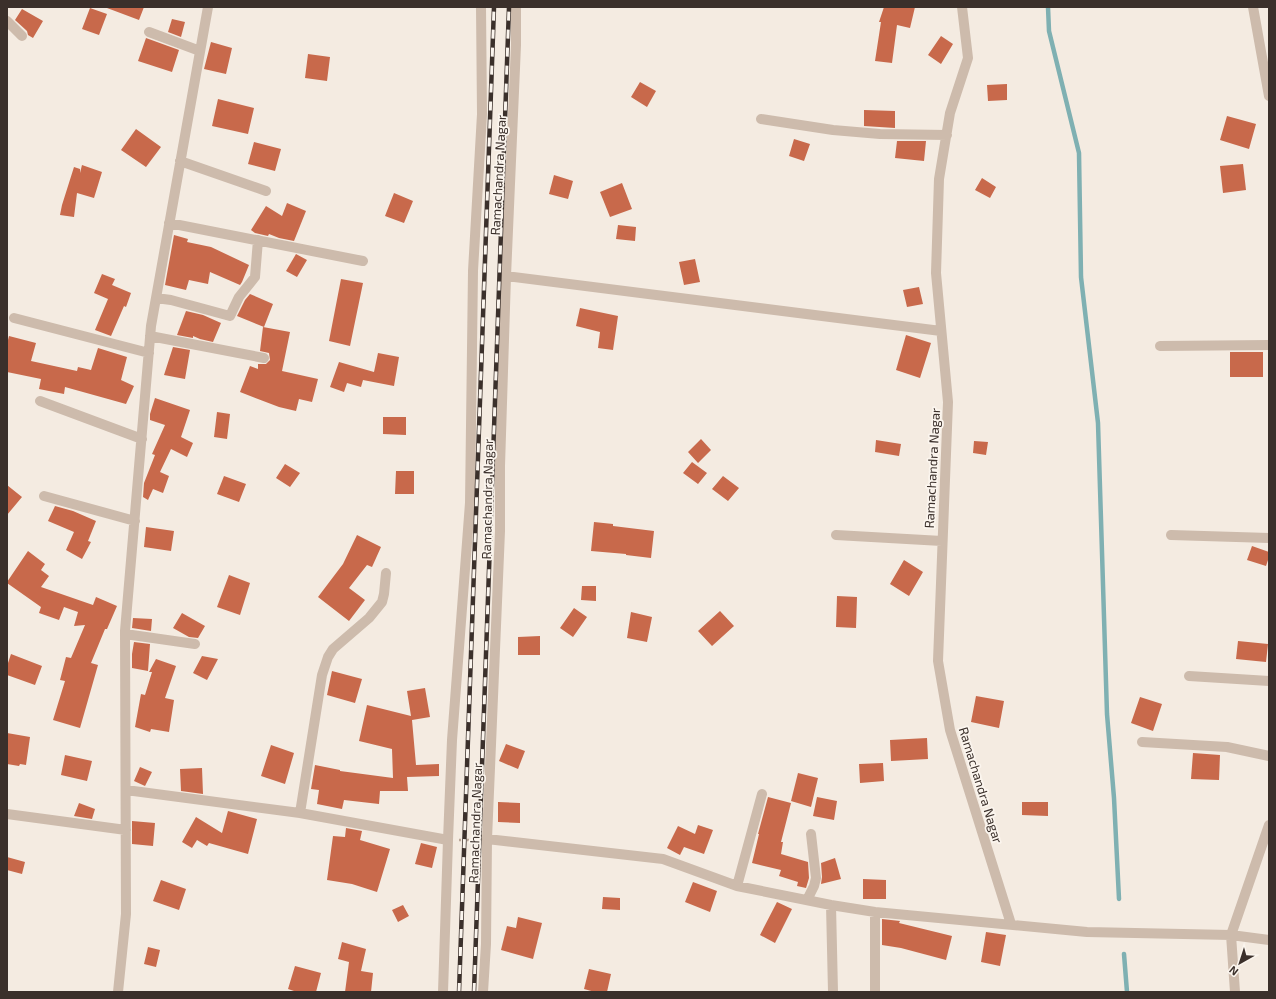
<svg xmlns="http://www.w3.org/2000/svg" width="1276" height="999" viewBox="0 0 1276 999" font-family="'Exo 2',sans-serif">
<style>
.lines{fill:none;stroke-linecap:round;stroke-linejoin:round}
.stream{stroke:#7fb0b2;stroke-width:4.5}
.building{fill:#c8694b}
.path{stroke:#b9a596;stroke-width:2.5;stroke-dasharray:2 2;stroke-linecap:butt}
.minor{stroke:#cdbbac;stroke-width:10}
.rail-casing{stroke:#3b302b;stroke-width:4.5}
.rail{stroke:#fbf5ee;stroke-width:3;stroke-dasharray:9;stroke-linecap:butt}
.labels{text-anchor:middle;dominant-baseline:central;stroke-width:3.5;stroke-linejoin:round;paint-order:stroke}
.street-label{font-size:13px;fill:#3b302b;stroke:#fbf5ee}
</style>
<rect width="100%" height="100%" fill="#f4ebe1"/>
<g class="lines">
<!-- stream -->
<path class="stream" d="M 1048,7 L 1049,31 L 1079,153 L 1081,277 L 1098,423 L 1107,714 L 1114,798 L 1119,899
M 1124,954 L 1127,992"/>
</g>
<!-- building -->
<path class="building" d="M 107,7 L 144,7 L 139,20 L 107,8 Z
M 884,7 L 915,7 L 910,28 L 897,25 L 892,63 L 875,61 L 881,22 L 879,22 Z
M 90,8 L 107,14 L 99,35 L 82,29 Z
M 22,9 L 43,21 L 33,38 L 28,35 L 27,31 L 15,20 Z
M 172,19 L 185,22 L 181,37 L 168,32 Z
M 941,36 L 953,44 L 941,64 L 928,55 Z
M 146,38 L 179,50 L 172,72 L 138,61 Z
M 211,42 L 232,48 L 226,74 L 204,69 Z
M 308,54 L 330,57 L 327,81 L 305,78 Z
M 640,82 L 656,91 L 647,107 L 631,97 Z
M 1007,84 L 1007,100 L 988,101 L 987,85 Z
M 218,99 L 254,108 L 248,134 L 212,126 Z
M 864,110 L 895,111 L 895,128 L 864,126 Z
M 1227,116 L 1256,124 L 1249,149 L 1220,140 Z
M 136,129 L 161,147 L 146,167 L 121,150 Z
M 794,139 L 810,144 L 804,161 L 789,156 Z
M 897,141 L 926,141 L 924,161 L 895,158 Z
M 254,142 L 281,149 L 275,171 L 248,164 Z
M 1243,164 L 1246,190 L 1223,193 L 1220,166 Z
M 82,165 L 102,172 L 94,198 L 77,193 L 74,217 L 60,215 L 62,205 L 74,167 L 80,169 L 80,173 Z
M 554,175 L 573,181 L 568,199 L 549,194 Z
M 982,178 L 996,187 L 990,198 L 975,190 Z
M 622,183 L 632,209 L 610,217 L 600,192 Z
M 394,193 L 413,201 L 404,223 L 385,216 Z
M 287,203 L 306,211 L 294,241 L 279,238 L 269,234 L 268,236 L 255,233 L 251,230 L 266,206 L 282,216 Z
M 618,225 L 636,227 L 635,241 L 616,239 Z
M 174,235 L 188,239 L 187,242 L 211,247 L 249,265 L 242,282 L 240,285 L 210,272 L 208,284 L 189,280 L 186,290 L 165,285 Z
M 296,254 L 307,260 L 297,277 L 286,271 Z
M 695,259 L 700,282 L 684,285 L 679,262 Z
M 102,274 L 115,279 L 112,285 L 131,293 L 126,307 L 124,306 L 111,336 L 95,330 L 108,299 L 94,293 Z
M 341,279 L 363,283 L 350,346 L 329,341 Z
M 919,287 L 923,304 L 907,307 L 903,290 Z
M 250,294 L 273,304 L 264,327 L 237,316 L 245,300 Z
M 580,308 L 618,316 L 613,350 L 598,348 L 600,332 L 576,326 Z
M 186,311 L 203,315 L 221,323 L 213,342 L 200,339 L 193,336 L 193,338 L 177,335 Z
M 263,327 L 290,332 L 282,371 L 318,379 L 312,402 L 299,399 L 296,411 L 279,407 L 240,392 L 250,366 L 258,369 L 258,364 L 266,364 L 270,360 L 269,353 L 260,351 Z
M 906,335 L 931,343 L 920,378 L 896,370 Z
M 9,336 L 36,343 L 31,361 L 77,371 L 78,367 L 91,370 L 98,348 L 127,357 L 121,380 L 134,386 L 126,404 L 65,387 L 64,394 L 39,389 L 41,379 L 7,372 L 7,344 Z
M 173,347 L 190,350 L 185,379 L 164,375 Z
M 1230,352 L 1263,352 L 1263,377 L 1230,377 Z
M 378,353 L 399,357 L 394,386 L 363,380 L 361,387 L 347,383 L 344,392 L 330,387 L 339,362 L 374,372 Z
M 155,398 L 190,410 L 181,437 L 193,443 L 187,457 L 171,449 L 160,472 L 169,476 L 163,493 L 153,489 L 148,500 L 143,497 L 144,483 L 155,455 L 152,454 L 165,425 L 150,420 L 150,414 Z
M 217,412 L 230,414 L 227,439 L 214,437 Z
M 383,417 L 406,417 L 406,435 L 383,434 Z
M 701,439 L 711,450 L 698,463 L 688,452 Z
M 876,440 L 901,444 L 899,456 L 875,452 Z
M 974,441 L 988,442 L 986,455 L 973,453 Z
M 692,462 L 707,473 L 698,484 L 683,473 Z
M 285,464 L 300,473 L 290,487 L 276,478 Z
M 396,471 L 414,471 L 414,494 L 395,494 Z
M 224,476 L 246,484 L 239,502 L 217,494 Z
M 723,476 L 739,488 L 728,501 L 712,489 Z
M 7,485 L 22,497 L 7,515 Z
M 55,506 L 73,511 L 96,521 L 88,541 L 91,542 L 82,559 L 66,550 L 74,532 L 48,521 Z
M 594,522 L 613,524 L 613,526 L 654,531 L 651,558 L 626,555 L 626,554 L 591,551 Z
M 146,527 L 174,531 L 171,551 L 144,547 Z
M 357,535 L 381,547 L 372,567 L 367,565 L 349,588 L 365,600 L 349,621 L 318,597 L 343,564 Z
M 1252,546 L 1269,552 L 1269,557 L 1266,566 L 1247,560 Z
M 28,551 L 45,564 L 41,570 L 49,576 L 41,587 L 93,605 L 96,597 L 117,606 L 107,629 L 105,629 L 91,663 L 98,665 L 80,728 L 53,720 L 65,681 L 60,680 L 66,657 L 71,658 L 85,625 L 74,626 L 78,612 L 64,607 L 59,620 L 39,613 L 41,607 L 7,583 L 7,582 Z
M 904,560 L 923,572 L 909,596 L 890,584 Z
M 229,575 L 250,583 L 240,615 L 217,607 Z
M 582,586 L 596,586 L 596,601 L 581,600 Z
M 837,596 L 857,597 L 856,628 L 836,627 Z
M 574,608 L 587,617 L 573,637 L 560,628 Z
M 720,611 L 734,626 L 712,646 L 698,631 Z
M 631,612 L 652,617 L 647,642 L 627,638 Z
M 182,613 L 205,626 L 198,638 L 189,637 L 173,628 Z
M 133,618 L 152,619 L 151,631 L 132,628 Z
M 540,636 L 540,655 L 518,655 L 518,637 Z
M 1238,641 L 1268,644 L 1266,662 L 1236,659 Z
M 134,642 L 150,644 L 148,671 L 132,668 L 132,654 Z
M 11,654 L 42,666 L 35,685 L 7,675 L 7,666 Z
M 202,656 L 218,659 L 207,680 L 193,673 Z
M 156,659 L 176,666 L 165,698 L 174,700 L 169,732 L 151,729 L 150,732 L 135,727 L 141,694 L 145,695 L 152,672 L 149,672 Z
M 332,671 L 362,679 L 355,703 L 327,695 Z
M 425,688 L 430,717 L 412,720 L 416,765 L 439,764 L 439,776 L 407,777 L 408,791 L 380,791 L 379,804 L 344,800 L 342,809 L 317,804 L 319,790 L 311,789 L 315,765 L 340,770 L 340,771 L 393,778 L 392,749 L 359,741 L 367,705 L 411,716 L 407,691 Z
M 976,696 L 1004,701 L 999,728 L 971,722 Z
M 1140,697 L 1162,704 L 1153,731 L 1131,723 Z
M 7,733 L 30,737 L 26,765 L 20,764 L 19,766 L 7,764 Z
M 927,738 L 928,759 L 891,761 L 890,740 Z
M 506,744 L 525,751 L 518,769 L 499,761 Z
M 271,745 L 294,753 L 285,784 L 261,776 Z
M 1193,753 L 1220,755 L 1219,780 L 1191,779 Z
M 65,755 L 92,761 L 87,781 L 61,775 Z
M 883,763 L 884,781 L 860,783 L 859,764 Z
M 140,767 L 152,772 L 145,786 L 134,781 Z
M 202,768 L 203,794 L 181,791 L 180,769 Z
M 798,773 L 818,778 L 811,807 L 791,801 Z
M 768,797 L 791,803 L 781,842 L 783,842 L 781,854 L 808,862 L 809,878 L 806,888 L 797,886 L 798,882 L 779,876 L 781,870 L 752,863 L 759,834 L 758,834 Z
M 817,797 L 837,801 L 834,820 L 813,816 Z
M 498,802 L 520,803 L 520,823 L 498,822 Z
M 1022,802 L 1048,802 L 1048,816 L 1022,815 Z
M 79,803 L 95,809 L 92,819 L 74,816 Z
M 228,811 L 257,819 L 248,854 L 209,843 L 207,846 L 197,840 L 192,848 L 182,842 L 196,817 L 222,833 Z
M 132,821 L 155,823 L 153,846 L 132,844 Z
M 698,825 L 713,830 L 704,854 L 684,847 L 680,855 L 667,848 L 678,826 L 695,834 Z
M 346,828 L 362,831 L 360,840 L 390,849 L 377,892 L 352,884 L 327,880 L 333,836 L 345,837 Z
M 421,843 L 437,847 L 432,868 L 415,864 Z
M 7,857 L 25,862 L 22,874 L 7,870 Z
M 835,858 L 841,879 L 821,884 L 822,877 L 821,863 Z
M 863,879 L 886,880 L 886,899 L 863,899 Z
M 161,880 L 186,889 L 179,910 L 153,901 Z
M 693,882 L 717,891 L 710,912 L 685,902 Z
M 603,897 L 620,898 L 620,910 L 602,909 Z
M 777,902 L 792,909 L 775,943 L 760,935 Z
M 403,905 L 409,916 L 398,922 L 392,910 Z
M 518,917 L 542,923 L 533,959 L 501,950 L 507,926 L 516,928 Z
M 882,919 L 900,921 L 899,923 L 952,936 L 946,960 L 901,948 L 882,945 Z
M 986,932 L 1006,935 L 1000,966 L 981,962 Z
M 342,942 L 366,949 L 361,971 L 373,973 L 371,992 L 345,992 L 349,962 L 338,959 Z
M 148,947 L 160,950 L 156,967 L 144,964 Z
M 295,966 L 321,973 L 316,992 L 297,992 L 288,989 Z
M 589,969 L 611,974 L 607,992 L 595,992 L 584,989 Z"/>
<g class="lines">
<!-- path -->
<path class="path" d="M 459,840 L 474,840"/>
<!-- minor -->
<path class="minor" d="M 962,7 L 968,58 L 950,113 L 939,179 L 936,273 L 948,402 L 938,661 L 950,730 L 1011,924
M 1253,7 L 1269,96
M 7,21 L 22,36
M 149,32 L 200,51
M 761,119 L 833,130 L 880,134 L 947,135
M 180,161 L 266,191
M 169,223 L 363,261
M 506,276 L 941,331
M 156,298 L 171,300 L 230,316 L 239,297 L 255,277 L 258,240
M 14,318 L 149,353
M 150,336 L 264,358
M 1160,346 L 1269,345
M 40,401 L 142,439
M 44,496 L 135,521
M 836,535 L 942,541
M 1171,535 L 1269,538
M 125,634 L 195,644
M 1189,676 L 1269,681
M 1142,742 L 1227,747 L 1269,756
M 126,790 L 300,813 L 448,840 L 443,992
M 300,813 L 322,675 L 328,657 L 333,649 L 369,618 L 382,602 L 384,594 L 386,573
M 7,814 L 126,830
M 487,839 L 663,859 L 737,886 L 831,905 L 875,912 L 1087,932 L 1231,935 L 1269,940
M 448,840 L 452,740 L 470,503 L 473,271 L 482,114 L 481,7
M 737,886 L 762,794
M 807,900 L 814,886 L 816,878 L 811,834
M 831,905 L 833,992
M 118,992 L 126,914 L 125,631 L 151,326 L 208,7
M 483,992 L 486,944 L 487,839 L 500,531 L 500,466 L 506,276 L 516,45 L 516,7
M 875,992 L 875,912
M 1235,992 L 1231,935 L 1269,825"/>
<defs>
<path id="rail" d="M 459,992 L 494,7
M 474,992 L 509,7"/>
</defs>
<!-- rail casing -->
<use href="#rail" class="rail-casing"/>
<!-- rail -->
<use href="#rail" class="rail"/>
</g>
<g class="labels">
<!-- street labels -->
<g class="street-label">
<text transform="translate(498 175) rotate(-87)">Ramachandra Nagar</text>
<text transform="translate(932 468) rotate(-87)">Ramachandra Nagar</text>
<text transform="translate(487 499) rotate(-89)">Ramachandra Nagar</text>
<text transform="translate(981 785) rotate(73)">Ramachandra Nagar</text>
<text transform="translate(475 823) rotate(-88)">Ramachandra Nagar</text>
</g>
</g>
<!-- border -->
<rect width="1276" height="999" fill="none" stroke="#3b302b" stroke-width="16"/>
<!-- north arrow -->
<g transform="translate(1240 963) rotate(219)" stroke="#fbf5ee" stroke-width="3" paint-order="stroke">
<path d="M0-3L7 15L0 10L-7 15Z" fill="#3b302b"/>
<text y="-6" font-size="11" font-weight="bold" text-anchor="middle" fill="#3b302b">N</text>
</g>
</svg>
